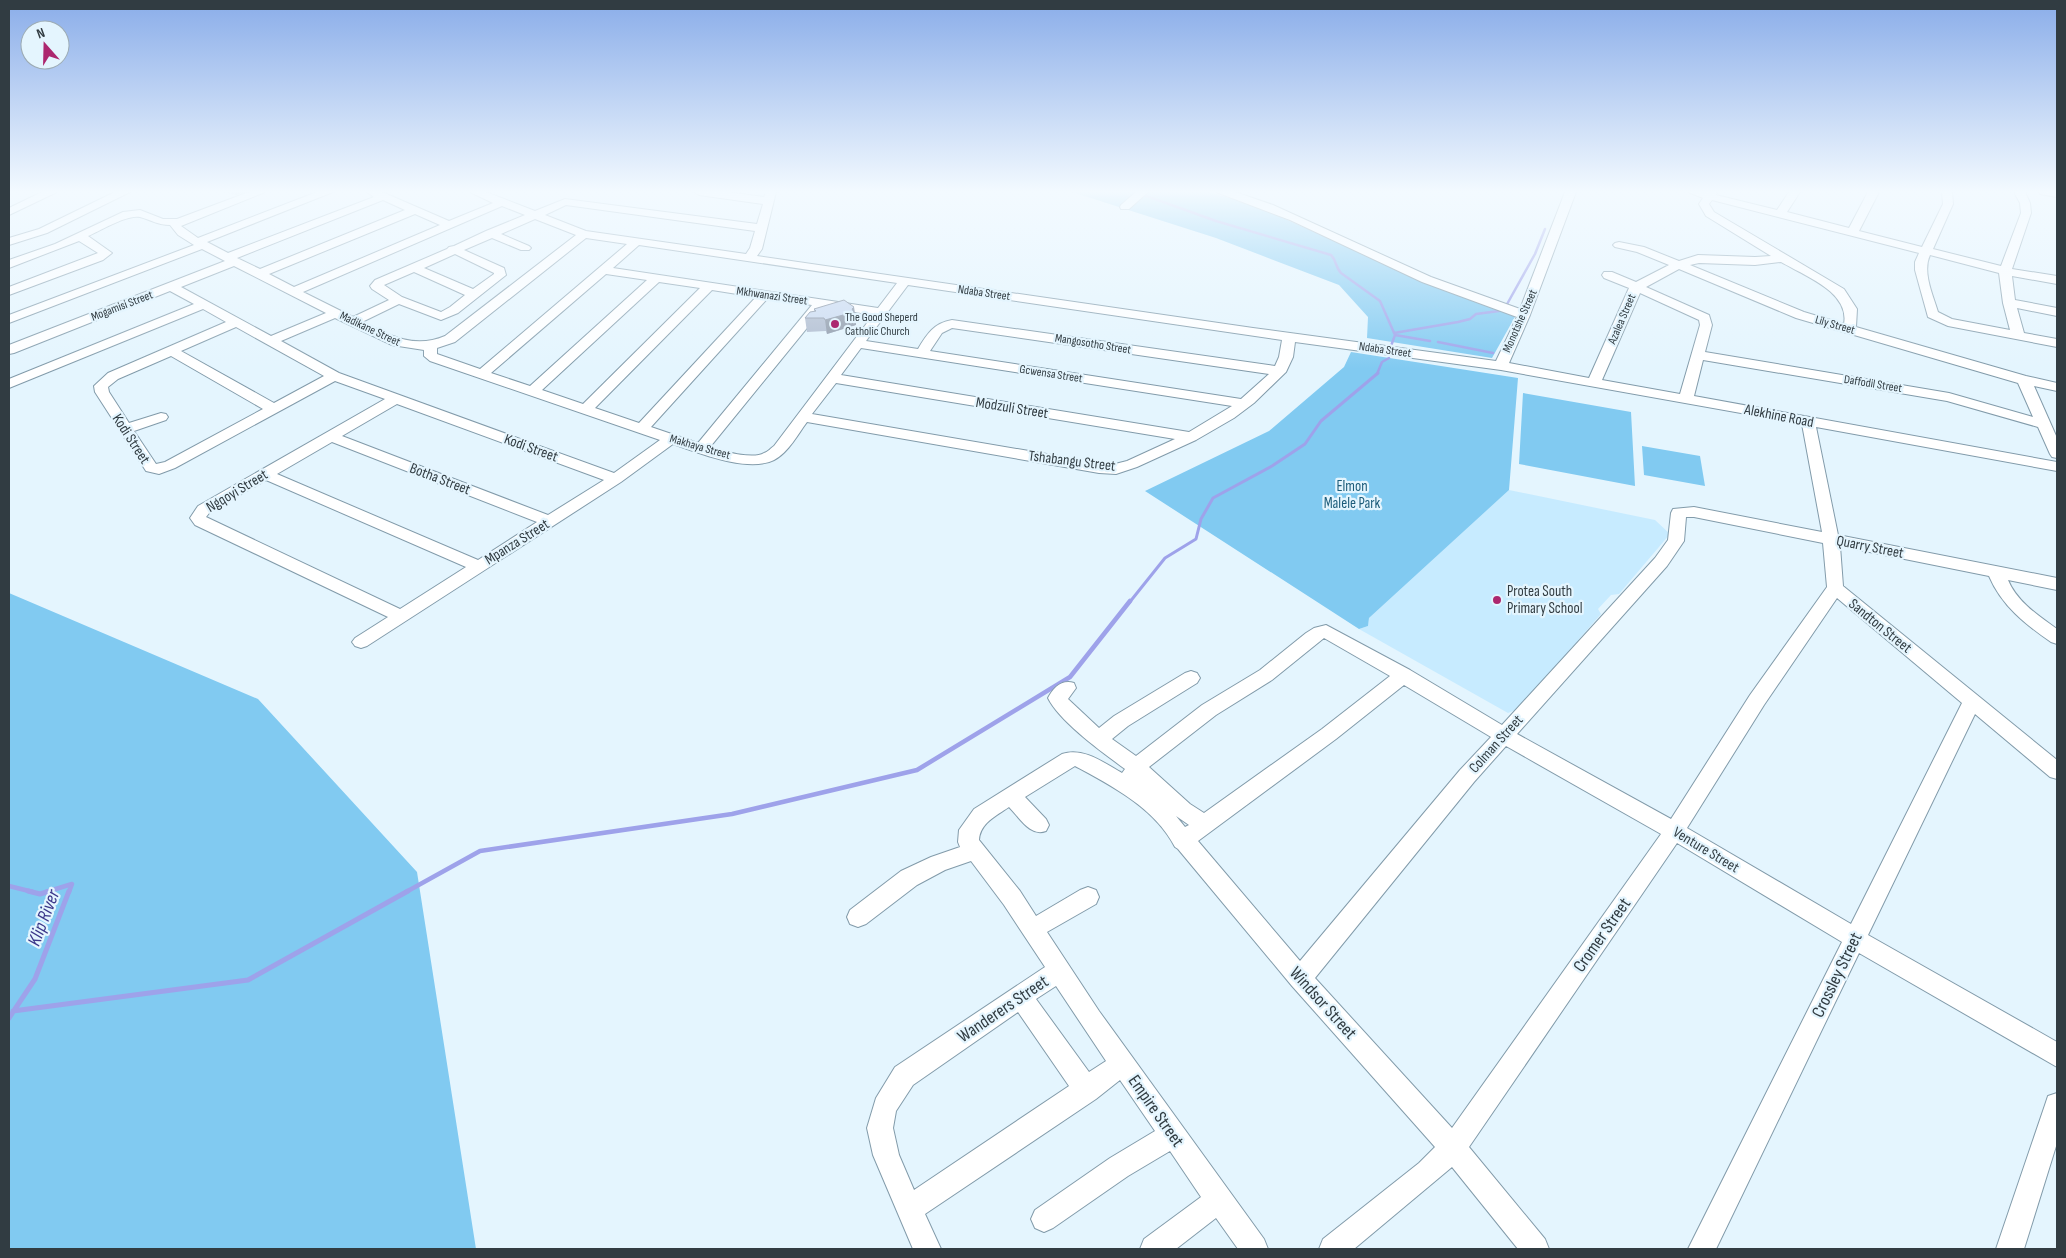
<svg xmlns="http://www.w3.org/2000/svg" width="2066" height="1258" viewBox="0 0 2066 1258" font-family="'Sofia Sans Condensed',sans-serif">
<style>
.built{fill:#c7ebff}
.green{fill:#81caf1}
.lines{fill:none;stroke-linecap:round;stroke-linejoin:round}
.stream-far3{stroke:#9ea2ea;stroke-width:2.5}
.stream-far2{stroke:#9ea2ea;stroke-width:3}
.stream-far1{stroke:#9ea2ea;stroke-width:4.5}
.stream{stroke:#9ea2ea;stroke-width:5}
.minor-casing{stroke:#829baa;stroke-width:2}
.minor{fill:#fff;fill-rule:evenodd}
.wall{fill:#aebbcf}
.shaded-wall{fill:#8d99a9}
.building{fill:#cadaf1;stroke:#8d99a9}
.poi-dot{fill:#ac276f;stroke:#e4f5fe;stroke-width:2}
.labels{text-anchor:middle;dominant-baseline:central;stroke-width:4.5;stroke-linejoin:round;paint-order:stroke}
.far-street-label{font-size:12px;fill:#313c42;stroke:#e4f5fe}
.far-poi-label{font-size:12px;fill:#313c42;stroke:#e4f5fe;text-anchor:start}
.street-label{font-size:15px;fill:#313c42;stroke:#e4f5fe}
.park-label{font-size:15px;fill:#1c5c7a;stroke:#e4f5fe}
.poi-label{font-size:15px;fill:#313c42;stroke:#e4f5fe;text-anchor:start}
.near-street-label{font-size:18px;fill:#313c42;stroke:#e4f5fe}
.near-water-label{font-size:19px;font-style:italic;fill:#3c388a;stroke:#e4f5fe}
</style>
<rect width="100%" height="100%" fill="#e4f5fe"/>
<!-- built -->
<path class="built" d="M 1509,490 L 1655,520 L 1670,534 L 1619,594 L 1611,595 L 1598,609 L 1601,614 L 1518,709 L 1508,713 L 1359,629 L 1368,626 L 1369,618 Z"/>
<!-- green -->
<path class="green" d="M 1072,192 L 1208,192 L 1249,203 L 1444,290 L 1516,315 L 1492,358 L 1367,338 L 1368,317 L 1339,285 L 1216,238 Z
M 1351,352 L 1518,378 L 1509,490 L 1369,618 L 1368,626 L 1359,629 L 1145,491 L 1269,431 L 1344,367 Z
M 1523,393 L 1631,412 L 1635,486 L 1519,464 Z
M 1642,446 L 1700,456 L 1705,486 L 1644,475 Z
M 9,593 L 258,699 L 417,872 L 476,1249 L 9,1249 Z"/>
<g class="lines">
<!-- stream-far3 -->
<path class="stream-far3" d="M 1141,194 L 1216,221 L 1331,255 C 1337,261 1335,267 1341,273 L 1380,301 L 1395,335 L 1391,346
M 1506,306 L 1535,254 L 1545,229
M 1394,333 L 1458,322 L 1470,319 L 1476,314 L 1499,311
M 1395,335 L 1430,341
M 1438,342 L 1493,353
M 1377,374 L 1382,362 L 1389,358"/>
<!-- stream-far2 -->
<path class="stream-far2" d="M 1129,603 L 1165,558 L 1196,539 L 1201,519 L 1213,498 L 1272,466 L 1305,444 L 1321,421 L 1378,373"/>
<!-- stream-far1 -->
<path class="stream-far1" d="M 9,886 L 33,892
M 46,892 L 72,884 L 69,892
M 406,892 L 480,851 L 732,814 L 917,770 L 1070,677 L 1130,601"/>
<!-- stream -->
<path class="stream" d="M 28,891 L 40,894 L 50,891
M 13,1011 L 248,980 L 408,891
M 9,1018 L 35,979 L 69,891"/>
<defs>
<path id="minor" d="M 42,192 L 57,192 L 9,215 L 9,208 Z
M 115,192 L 130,192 L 47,233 L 9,245 L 9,238 L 39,229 Z
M 249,192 L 265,192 L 181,226 L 198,238 L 317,192 L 333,192 L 207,242 L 228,253 L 374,197 L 367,192 L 382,192 L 449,221 L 493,203 L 470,192 L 486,192 L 535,211 L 565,199 L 757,224 L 763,204 L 699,195 L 694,192 L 727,192 L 764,197 L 766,192 L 776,192 L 762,249 L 757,256 L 1253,328 L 1496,361 L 1517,317 L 1422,282 L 1290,220 L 1216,192 L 1235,192 L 1273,205 L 1431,277 L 1520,309 L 1565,192 L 1576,192 L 1530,315 L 1509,363 L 1589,378 L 1629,288 L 1604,278 L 1602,275 L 1604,272 L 1612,272 L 1636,282 L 1669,265 L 1637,252 L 1615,247 L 1613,245 L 1615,243 L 1619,242 L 1644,247 L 1679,261 L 1698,255 L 1755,257 L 1771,256 L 1706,216 L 1699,204 L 1703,198 L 1688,192 L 1717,192 L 1716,195 L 1777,210 L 1789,192 L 1800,192 L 1787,212 L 1849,228 L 1868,192 L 1879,192 L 1859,231 L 1922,247 L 1943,204 L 1942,192 L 1952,192 L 1953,204 L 1933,249 L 2001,266 L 2021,213 L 2020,203 L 2014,192 L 2025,192 L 2030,203 L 2031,213 L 2012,269 L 2057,276 L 2057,284 L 2012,276 L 2015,300 L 2057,308 L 2057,316 L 2017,308 L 2024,333 L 2057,339 L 2057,347 L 1948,326 L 1928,317 L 1915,270 L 1915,262 L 1919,253 L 1712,200 L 1709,204 L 1714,212 L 1844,289 L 1857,309 L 1856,327 L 2026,376 L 2057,383 L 2057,391 L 2034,386 L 2057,438 L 2057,458 L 2052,457 L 2050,454 L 2038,427 L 1947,401 L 1703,360 L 1694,396 L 2057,462 L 2057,471 L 1816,427 L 1838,535 L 2057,578 L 2057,590 L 2008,580 C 2017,602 2039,616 2057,629 L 2057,644 L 2051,642 C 2025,624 2002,606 1989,576 L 1840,546 L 1843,586 L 2057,760 L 2057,779 L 2050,777 L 1975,714 L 1868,935 L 2057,1042 L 2057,1067 L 1859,953 L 1716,1249 L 1688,1249 L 1842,942 L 1677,843 L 1469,1147 L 1545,1239 L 1549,1249 L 1518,1249 L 1452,1167 L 1354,1249 L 1319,1249 L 1323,1239 L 1419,1163 L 1435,1147 L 1292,986 L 1178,849 L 1175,847 C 1155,808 1112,786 1075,766 L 1025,797 L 1046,819 L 1049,825 L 1046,831 C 1030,837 1020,818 1009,807 C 996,816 980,823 979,840 L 1020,891 L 1036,916 L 1080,890 L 1088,887 L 1096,890 L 1099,897 L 1096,904 L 1047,932 L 1099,1011 L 1264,1239 L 1268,1249 L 1238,1249 L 1216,1218 L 1176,1249 L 1140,1249 L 1144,1239 L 1201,1197 L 1170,1151 L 1128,1176 L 1053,1228 L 1044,1232 L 1035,1228 L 1031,1219 L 1035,1210 L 1110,1158 L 1155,1131 L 1120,1080 L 1096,1099 L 925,1214 L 941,1249 L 913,1249 L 873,1155 L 867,1128 L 876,1098 L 895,1067 L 1045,967 L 1004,905 L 971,861 L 945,870 L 917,885 L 866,924 L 858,927 L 850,924 L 847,917 L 850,910 L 901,871 L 931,857 L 960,847 L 958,842 L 959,830 L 974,809 L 1062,754 C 1084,747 1104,763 1122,773 L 1125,769 C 1102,752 1060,722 1048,698 C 1053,688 1062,679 1074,683 L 1076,688 L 1068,699 L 1099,728 L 1114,716 L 1185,673 L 1191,671 L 1197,673 L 1200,678 L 1197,683 L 1128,726 L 1112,739 L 1136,756 L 1202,705 L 1260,670 L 1306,633 L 1314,628 L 1326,625 L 1410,670 L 1502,725 L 1655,558 L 1668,540 L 1671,513 L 1673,509 L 1694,507 L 1822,532 L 1802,424 L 1501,370 L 1295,342 L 1293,357 L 1286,372 L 1254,403 L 1234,418 L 1196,440 L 1137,467 L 1116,474 L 1099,473 L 807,422 C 798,434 788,453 774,460 C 748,473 699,453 673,444 L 621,482 L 367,646 L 361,648 L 355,646 L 352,642 L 355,638 L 388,617 L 195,525 L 190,518 L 198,506 L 385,399 L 335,381 L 175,468 L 159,474 L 146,471 L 95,392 L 94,386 L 108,373 L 226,322 L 203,309 L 9,388 L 9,379 L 194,304 L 170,291 L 14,353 L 9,354 L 9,345 L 225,261 L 202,249 L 9,323 L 9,315 L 194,245 L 178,235 L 170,225 C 158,225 151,220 140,217 C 127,214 100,231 88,236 L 112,253 L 103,260 L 9,295 L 9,287 L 98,253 L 79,241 L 9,268 L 9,260 L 55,244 L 123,212 L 140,210 L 163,219 L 177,219 ZM 383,200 L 405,210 L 260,269 L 237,258 ZM 566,205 L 755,231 L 750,248 L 746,254 L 586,231 L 545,215 ZM 502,206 L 525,215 L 486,231 L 454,246 L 449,247 L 447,249 L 375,280 L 370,286 L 372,289 L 389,300 L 353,317 L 303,292 ZM 415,214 L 440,225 L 294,287 L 269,274 ZM 535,219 L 576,235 L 445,336 C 415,349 390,336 362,322 L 399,304 L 441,320 L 458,313 L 506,275 L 504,268 L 464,250 L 492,238 L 521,250 L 529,250 L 531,248 L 529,246 L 501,234 ZM 586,238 L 627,244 L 480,369 L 437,354 L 437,348 L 455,342 ZM 639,245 L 897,283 L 878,308 L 613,268 ZM 455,254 L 494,273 L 494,274 L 473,289 L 424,268 ZM 1930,255 L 1999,273 L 2003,303 L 2010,330 L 1952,319 L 1938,312 C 1933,295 1922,272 1930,255 ZM 1781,262 C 1805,276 1850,292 1844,324 L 1804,312 L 1690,265 L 1699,263 L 1755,265 ZM 234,266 L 326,313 L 271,336 L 181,287 ZM 1679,269 L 1796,318 L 2018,383 L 2033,417 L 1949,393 L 1705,352 L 1712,325 L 1709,315 L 1646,287 ZM 414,272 L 465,295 L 450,307 L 441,312 L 402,297 L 384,285 ZM 606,274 L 647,280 L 530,386 L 491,373 ZM 659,282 L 700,288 L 583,404 L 542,390 ZM 908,285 L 1282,340 L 1279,357 L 1275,366 L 952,320 C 934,323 927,334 918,349 L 866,341 ZM 712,290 L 756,297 L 639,423 L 595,408 ZM 1640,293 L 1699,320 L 1700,325 L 1680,394 L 1602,380 ZM 767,299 L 812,305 L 698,443 L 651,427 ZM 824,307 L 873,315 L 774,446 C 771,448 768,452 764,453 C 753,460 722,451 710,447 ZM 335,318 L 392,345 L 424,350 L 424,356 L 430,361 L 660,440 L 614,473 L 339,373 L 281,341 ZM 236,327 L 324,376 L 274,403 L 181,351 ZM 952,328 L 1269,374 L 1241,399 L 930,351 L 942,333 ZM 861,348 L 1232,406 L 1189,432 L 841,375 ZM 171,356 L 263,409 L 165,462 L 156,464 L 134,431 L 166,420 L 168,417 L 166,414 L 161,413 L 129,423 L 109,392 L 108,387 L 118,379 ZM 836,383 L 1175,439 L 1127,461 L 1115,464 L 1099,463 L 812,414 ZM 397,404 L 604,480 L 548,515 L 342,436 ZM 332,442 L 537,522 L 478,560 L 277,474 ZM 266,480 L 466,567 L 400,609 L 206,517 L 210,512 ZM 1686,517 L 1694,517 L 1823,543 L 1827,587 L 1750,695 L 1671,819 L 1517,734 L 1667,566 L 1684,541 ZM 1837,598 L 1962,703 L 1851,924 L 1687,828 L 1764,705 ZM 1324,638 L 1390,676 L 1322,729 L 1204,813 L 1190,804 L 1149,767 L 1216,715 L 1272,680 ZM 1404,685 L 1491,737 L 1460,770 L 1300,961 L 1198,841 L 1336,739 ZM 1506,746 L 1661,834 L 1452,1128 L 1315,978 L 1474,782 ZM 1176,816 L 1189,825 L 1185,827 ZM 1056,986 L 1106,1061 L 1089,1072 L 1036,999 ZM 1018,1012 L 1069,1086 L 914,1190 L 899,1155 L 893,1128 L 896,1111 L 913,1085 Z
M 1136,192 L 1148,192 L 1129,209 L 1121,209 L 1120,207 L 1121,205 Z
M 2039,192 L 2057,192 L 2057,197 L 2040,194 Z
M 2057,1093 L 2057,1143 L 2024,1249 L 1996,1249 L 2045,1105 L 2048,1096 Z"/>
</defs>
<!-- minor casing -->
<use href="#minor" class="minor-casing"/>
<!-- minor -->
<use href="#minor" class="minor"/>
</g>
<!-- wall -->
<path class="wall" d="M 223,192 L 244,192 L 236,195 Z
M 854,307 L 856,325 L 827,334 L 826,331 L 807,332 L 805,318 L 814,311 L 814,309 Z"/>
<!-- shaded-wall -->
<path class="shaded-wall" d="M 235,192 L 244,192 L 236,195 Z
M 854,307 L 856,325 L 827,334 L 825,320 L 852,309 Z"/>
<!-- building -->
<path class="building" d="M 844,300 L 854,307 L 852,309 L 854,312 L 825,320 L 824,318 L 805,318 L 810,312 L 816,311 L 814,309 Z"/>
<!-- sky -->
<linearGradient id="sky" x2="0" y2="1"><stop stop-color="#8aade9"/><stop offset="0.52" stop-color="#f3faff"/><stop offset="1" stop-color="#f3faff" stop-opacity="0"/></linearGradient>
<rect width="2066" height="369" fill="url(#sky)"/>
<!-- markers -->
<g class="poi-dot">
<circle cx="835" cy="324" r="5"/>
<circle cx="1497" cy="600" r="5"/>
</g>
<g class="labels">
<!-- far-street labels -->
<g class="far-street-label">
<text transform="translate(984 293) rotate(8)">Ndaba Street</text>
<text transform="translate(772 296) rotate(8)">Mkhwanazi Street</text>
<text transform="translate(122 306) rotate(-21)">Mogamisi Street</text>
<text transform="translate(1622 319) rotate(-67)">Azalea Street</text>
<text transform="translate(1520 321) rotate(-66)">Monotshe Street</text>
<text transform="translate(1835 325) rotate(16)">Lily Street</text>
<text transform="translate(370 329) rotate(25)">Madikane Street</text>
<text transform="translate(1093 344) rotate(9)">Mangosotho Street</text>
<text transform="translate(1385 350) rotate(8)">Ndaba Street</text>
<text transform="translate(1051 374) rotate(9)">Gcwensa Street</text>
<text transform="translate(1873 384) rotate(9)">Daffodil Street</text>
<text transform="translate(700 447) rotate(16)">Makhaya Street</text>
</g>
<!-- far-poi labels -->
<g class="far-poi-label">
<text x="845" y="317">The Good Sheperd<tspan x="845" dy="14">Catholic Church</tspan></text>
</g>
<!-- street labels -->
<g class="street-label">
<text transform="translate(1012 408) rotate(9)">Modzuli Street</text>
<text transform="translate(1779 416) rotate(11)">Alekhine Road</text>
<text transform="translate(131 439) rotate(57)">Kodi Street</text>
<text transform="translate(531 448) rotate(20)">Kodi Street</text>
<text transform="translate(1072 461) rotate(7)">Tshabangu Street</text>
<text transform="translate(440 479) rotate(21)">Botha Street</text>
<text transform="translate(237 491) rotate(-31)">Ngqoyi Street</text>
<text transform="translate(517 542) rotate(-32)">Mpanza Street</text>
<text transform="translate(1870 547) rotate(11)">Quarry Street</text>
<text transform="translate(1880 626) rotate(39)">Sandton Street</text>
<text transform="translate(1496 744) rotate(-48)">Colman Street</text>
<text transform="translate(1706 850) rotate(31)">Venture Street</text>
</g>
<!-- park labels -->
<g class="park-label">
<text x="1352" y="486">Elmon<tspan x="1352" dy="17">Malele Park</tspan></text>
</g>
<!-- poi labels -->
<g class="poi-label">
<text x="1507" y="591">Protea South<tspan x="1507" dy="17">Primary School</tspan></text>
</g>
<!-- near-street labels -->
<g class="near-street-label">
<text transform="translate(1602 935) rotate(-55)">Cromer Street</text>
<text transform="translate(1837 975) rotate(-64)">Crossley Street</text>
<text transform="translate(1323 1003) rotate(48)">Windsor Street</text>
<text transform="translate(1003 1009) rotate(-34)">Wanderers Street</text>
<text transform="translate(1156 1111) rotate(55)">Empire Street</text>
</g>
<!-- near-water labels -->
<g class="near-water-label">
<text transform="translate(44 918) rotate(-69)">Klip River</text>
</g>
</g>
<!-- border -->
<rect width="2066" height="1258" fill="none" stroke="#313c42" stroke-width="20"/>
<!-- north arrow -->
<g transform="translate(45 45) rotate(340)"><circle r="24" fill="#e4f5fe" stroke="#9cabb3"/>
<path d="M0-4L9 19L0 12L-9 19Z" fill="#ac276f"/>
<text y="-8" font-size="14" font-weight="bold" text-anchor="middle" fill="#313c42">N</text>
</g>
</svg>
